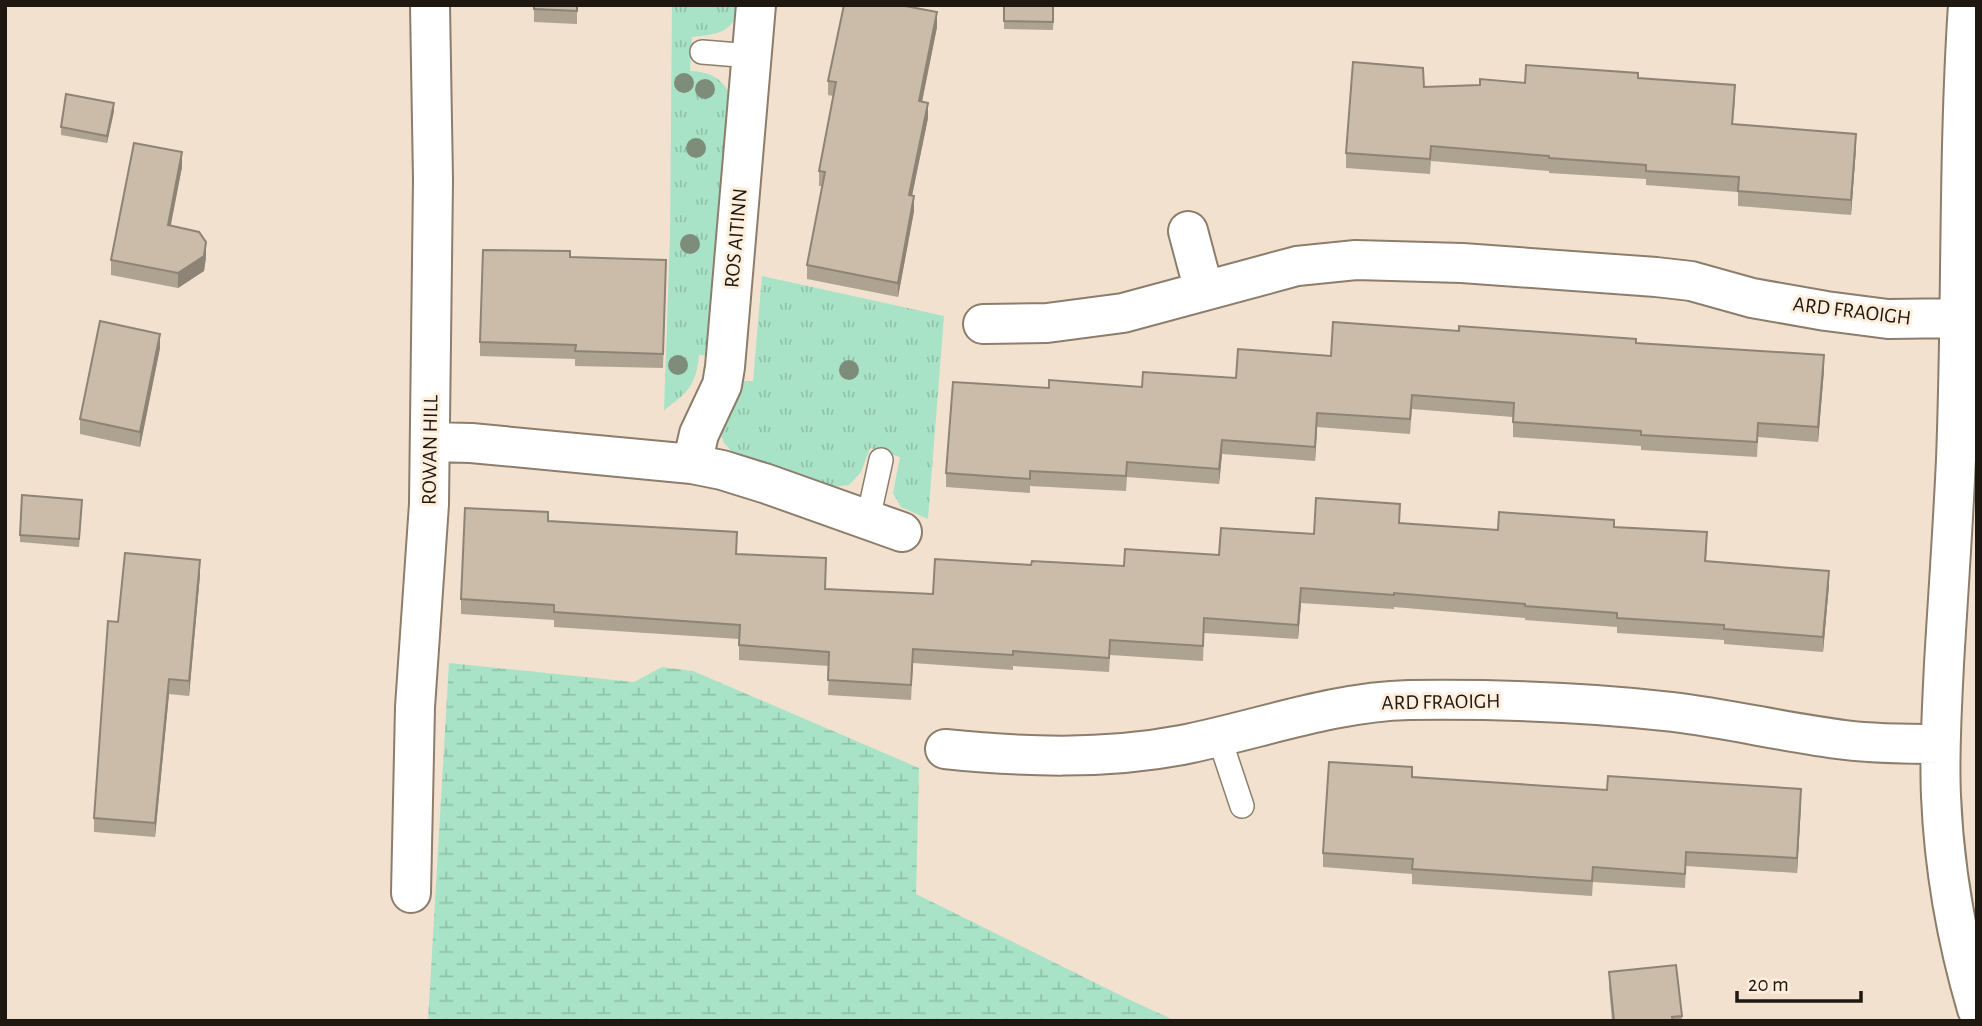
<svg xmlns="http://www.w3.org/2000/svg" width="1982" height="1026" viewBox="0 0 1982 1026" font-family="'Alegreya Sans',sans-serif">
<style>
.grass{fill:url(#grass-tufts)}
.wetland{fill:url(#wetland-marsh)}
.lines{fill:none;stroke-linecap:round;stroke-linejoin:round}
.lane-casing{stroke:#8c7d6c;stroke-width:26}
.street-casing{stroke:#8c7d6c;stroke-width:42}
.lane{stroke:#fff;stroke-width:23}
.street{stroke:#fff;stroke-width:38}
.tree{fill:#7e8c7a}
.wall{fill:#aea291}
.shaded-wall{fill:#8d8476}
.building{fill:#cabca9;stroke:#8d8476;stroke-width:2}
.labels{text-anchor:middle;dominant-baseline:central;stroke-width:6;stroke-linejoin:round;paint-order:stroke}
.street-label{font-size:21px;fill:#1e1811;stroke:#ffeedb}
</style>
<defs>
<pattern id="grass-tufts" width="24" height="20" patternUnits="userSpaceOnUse" patternTransform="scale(1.75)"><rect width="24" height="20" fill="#a8e3c7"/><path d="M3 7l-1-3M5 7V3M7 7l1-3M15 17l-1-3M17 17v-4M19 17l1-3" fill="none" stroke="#90c2aa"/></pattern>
<pattern id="wetland-marsh" width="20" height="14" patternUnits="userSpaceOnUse" patternTransform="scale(1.75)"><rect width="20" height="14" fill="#a8e3c7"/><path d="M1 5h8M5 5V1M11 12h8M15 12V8" fill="none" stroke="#90c2aa"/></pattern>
</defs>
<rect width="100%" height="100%" fill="#f1e1ce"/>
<!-- grass -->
<path class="grass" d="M 672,5 L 740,5 C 733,34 717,34 692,37 L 690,71 C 710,72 721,77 731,96 L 711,356 L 699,355 C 696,385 688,393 664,410 L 670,237 Z
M 762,276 L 944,316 L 928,519 L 901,507 L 893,493 L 900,457 L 870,448 L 861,472 L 849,485 L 841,486 L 831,487 L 737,457 L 724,443 L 721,435 L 722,424 L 741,381 L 753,381 Z"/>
<!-- wetland -->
<path class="wetland" d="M 449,663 L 634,682 L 662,667 L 693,671 L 919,768 L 916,894 L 1130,1000 L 1176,1021 L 428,1021 Z"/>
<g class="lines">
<defs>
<path id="lane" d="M 702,52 L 751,56
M 868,519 L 881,460
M 1219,737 L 1242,806"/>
<path id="street" d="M 1968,5 C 1958,156 1962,308 1956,459 C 1953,527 1948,596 1944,664 C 1942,708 1939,752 1941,796 C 1944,868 1957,941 1977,1009
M 1188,231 L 1204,291
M 983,324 L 1047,323 L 1123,313 L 1297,266 L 1356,260 L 1462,263 L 1656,277 L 1691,281 L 1752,298 L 1826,311 L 1888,319 L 1961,318
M 430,442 L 471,443 L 692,464 L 722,470 L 767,484 L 902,532
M 692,464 L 699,434 L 722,385 L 725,367 L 756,5
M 945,749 C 1023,757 1103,760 1182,745 C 1258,730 1331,702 1409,700 C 1495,699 1588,702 1673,712 C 1731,719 1787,733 1845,740 C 1876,744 1909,744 1940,744
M 411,893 L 415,707 L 429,504 L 433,180 L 430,5"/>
</defs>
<!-- lane casing -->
<use href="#lane" class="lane-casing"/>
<!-- street casing -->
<use href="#street" class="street-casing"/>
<!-- lane -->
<use href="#lane" class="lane"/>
<!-- street -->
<use href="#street" class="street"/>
</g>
<!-- trees -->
<g class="tree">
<circle cx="684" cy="83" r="10"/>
<circle cx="705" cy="89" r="10"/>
<circle cx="696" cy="148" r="10"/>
<circle cx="690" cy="244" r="10"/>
<circle cx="678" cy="365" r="10"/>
<circle cx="849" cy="370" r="10"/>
</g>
<!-- wall -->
<path class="wall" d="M 534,5 L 577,5 L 577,24 L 534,22 Z
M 1004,5 L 1054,5 L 1053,30 L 1004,29 Z
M 937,27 L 922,102 L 928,118 L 912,196 L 914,211 L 898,297 L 807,279 L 807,265 L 822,186 L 819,186 L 819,171 L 833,96 L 828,95 L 828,81 Z
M 1638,78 L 1735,100 L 1733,124 L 1856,148 L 1851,215 L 1738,206 L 1738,192 L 1646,185 L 1646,179 L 1549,173 L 1549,171 L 1431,161 L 1430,174 L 1346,168 L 1346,153 L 1525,83 Z
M 114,111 L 107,143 L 61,135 L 61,127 Z
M 182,167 L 170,226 L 206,257 L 204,271 L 178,288 L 111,275 L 111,260 Z
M 570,257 L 666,275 L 663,368 L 575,366 L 575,359 L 480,356 L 480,342 Z
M 1636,343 L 1824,370 L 1818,442 L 1758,437 L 1757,457 L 1641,450 L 1641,446 L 1513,437 L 1513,417 L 1412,409 L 1410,434 L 1317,427 L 1315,461 L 1222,454 L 1219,484 L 1127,477 L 1126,491 L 1030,486 L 1030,493 L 946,487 L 946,473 L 1049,388 L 1142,387 L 1236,378 L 1331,356 Z
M 160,348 L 140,447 L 80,434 L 80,419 Z
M 82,508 L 79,547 L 20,542 L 20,535 Z
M 548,521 L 736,554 L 826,573 L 825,589 L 933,594 L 1031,565 L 1124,566 L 1219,555 L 1314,534 L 1400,523 L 1498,530 L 1614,527 L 1707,547 L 1706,561 L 1829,585 L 1823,652 L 1724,644 L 1724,640 L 1617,633 L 1617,627 L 1525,620 L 1525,618 L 1394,607 L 1394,609 L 1301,603 L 1298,639 L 1204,633 L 1203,661 L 1110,655 L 1109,672 L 1013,666 L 1013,670 L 913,663 L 911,700 L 828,695 L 829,666 L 739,660 L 739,639 L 554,627 L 554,620 L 461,614 L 461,599 Z
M 200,575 L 189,696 L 169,694 L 155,837 L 94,832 L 94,818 L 118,622 Z
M 1412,777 L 1801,804 L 1797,873 L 1686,866 L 1685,888 L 1593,882 L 1592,896 L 1412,884 L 1412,874 L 1323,867 L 1323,853 Z
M 1609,972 L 1682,1016 L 1682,1021 L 1612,1021 L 1609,987 Z"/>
<!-- shaded-wall -->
<path class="shaded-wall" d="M 937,12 L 937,27 L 919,116 L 919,101 Z
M 114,103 L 114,111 L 107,143 L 107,136 Z
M 928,103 L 928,118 L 909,210 L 909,195 Z
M 1856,134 L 1856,148 L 1851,215 L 1851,200 Z
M 182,152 L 182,167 L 168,240 L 168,225 Z
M 914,196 L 914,211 L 898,297 L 898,283 Z
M 206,242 L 206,257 L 204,271 L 178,288 L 178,273 Z
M 160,334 L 160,348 L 140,447 L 140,432 Z
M 1824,355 L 1824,370 L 1818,442 L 1818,427 Z
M 1317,413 L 1317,427 L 1315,461 L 1315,447 Z
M 1222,440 L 1222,454 L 1219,484 L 1219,469 Z
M 200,560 L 200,575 L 189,696 L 189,681 Z
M 1829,571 L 1829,585 L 1823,652 L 1823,637 Z
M 1301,588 L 1301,603 L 1298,639 L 1298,625 Z
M 169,679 L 169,694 L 155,837 L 155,823 Z
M 1801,789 L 1801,804 L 1797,873 L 1797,858 Z"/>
<!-- building -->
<path class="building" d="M 534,5 L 577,5 L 577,11 L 534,9 Z
M 844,5 L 900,5 L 937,12 L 919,101 L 928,103 L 909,195 L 914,196 L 898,283 L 807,265 L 825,172 L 819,171 L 836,82 L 828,81 Z
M 1004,5 L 1053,5 L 1053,22 L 1004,21 Z
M 1353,62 L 1423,68 L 1424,87 L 1480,85 L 1480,79 L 1525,83 L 1526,65 L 1638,73 L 1638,78 L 1735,85 L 1732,124 L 1856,134 L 1851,200 L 1738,191 L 1739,177 L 1646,171 L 1646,165 L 1549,158 L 1549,156 L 1431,146 L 1430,159 L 1346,153 Z
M 66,94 L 114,103 L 107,136 L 61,127 Z
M 134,143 L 182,152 L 168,225 L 199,232 L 206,242 L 204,256 L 178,273 L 111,260 Z
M 483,250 L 570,251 L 570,257 L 666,260 L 663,354 L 575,351 L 576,345 L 480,342 Z
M 100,321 L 160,334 L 140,432 L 80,419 Z
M 1333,322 L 1459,331 L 1459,326 L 1636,339 L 1636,343 L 1824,355 L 1818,427 L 1758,423 L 1757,442 L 1641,435 L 1641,431 L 1513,422 L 1514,403 L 1412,395 L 1410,419 L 1317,413 L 1315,447 L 1222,440 L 1219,469 L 1127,462 L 1126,476 L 1030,471 L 1030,479 L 946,473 L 953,382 L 1049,388 L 1049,380 L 1142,387 L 1143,372 L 1236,378 L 1238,349 L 1331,356 Z
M 22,495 L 82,500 L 79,539 L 20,535 Z
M 1316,498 L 1400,504 L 1399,523 L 1498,530 L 1499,512 L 1614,520 L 1614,527 L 1707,532 L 1705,561 L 1829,571 L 1823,637 L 1724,629 L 1724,625 L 1617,618 L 1617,613 L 1525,606 L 1525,604 L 1394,593 L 1394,595 L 1301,588 L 1298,625 L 1204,618 L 1203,646 L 1110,640 L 1109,658 L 1013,651 L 1013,655 L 913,649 L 911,685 L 828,680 L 829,652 L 739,645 L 740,625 L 554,612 L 554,605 L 461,599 L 465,508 L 548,512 L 548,521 L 737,532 L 736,554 L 826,558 L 825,589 L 933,594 L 935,559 L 1031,565 L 1032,561 L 1124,566 L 1125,549 L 1219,555 L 1221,528 L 1314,534 Z
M 125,553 L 200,560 L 189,681 L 169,679 L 155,823 L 94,818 L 108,621 L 118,622 Z
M 1329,762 L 1412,767 L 1412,777 L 1607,790 L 1608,776 L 1801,789 L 1797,858 L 1686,852 L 1685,874 L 1593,867 L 1592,881 L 1412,869 L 1413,859 L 1323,853 Z
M 1676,965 L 1682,1016 L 1672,1017 L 1673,1021 L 1612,1021 L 1614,1021 L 1609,972 Z"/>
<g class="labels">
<!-- street labels -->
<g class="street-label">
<text transform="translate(736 238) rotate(-85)">ROS AITINN</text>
<text transform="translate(1852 311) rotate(7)">ARD FRAOIGH</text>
<text transform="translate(430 450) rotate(-89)">ROWAN HILL</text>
<text transform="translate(1441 702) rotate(-1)">ARD FRAOIGH</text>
</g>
</g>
<!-- border -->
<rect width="1982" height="1026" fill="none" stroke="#1e1811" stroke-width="14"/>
<!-- scale -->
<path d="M1737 991v10h124v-10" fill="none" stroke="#1e1811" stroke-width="3.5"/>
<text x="1748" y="991" font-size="21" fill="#1e1811" stroke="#ffeedb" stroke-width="5" paint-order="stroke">20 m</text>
</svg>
